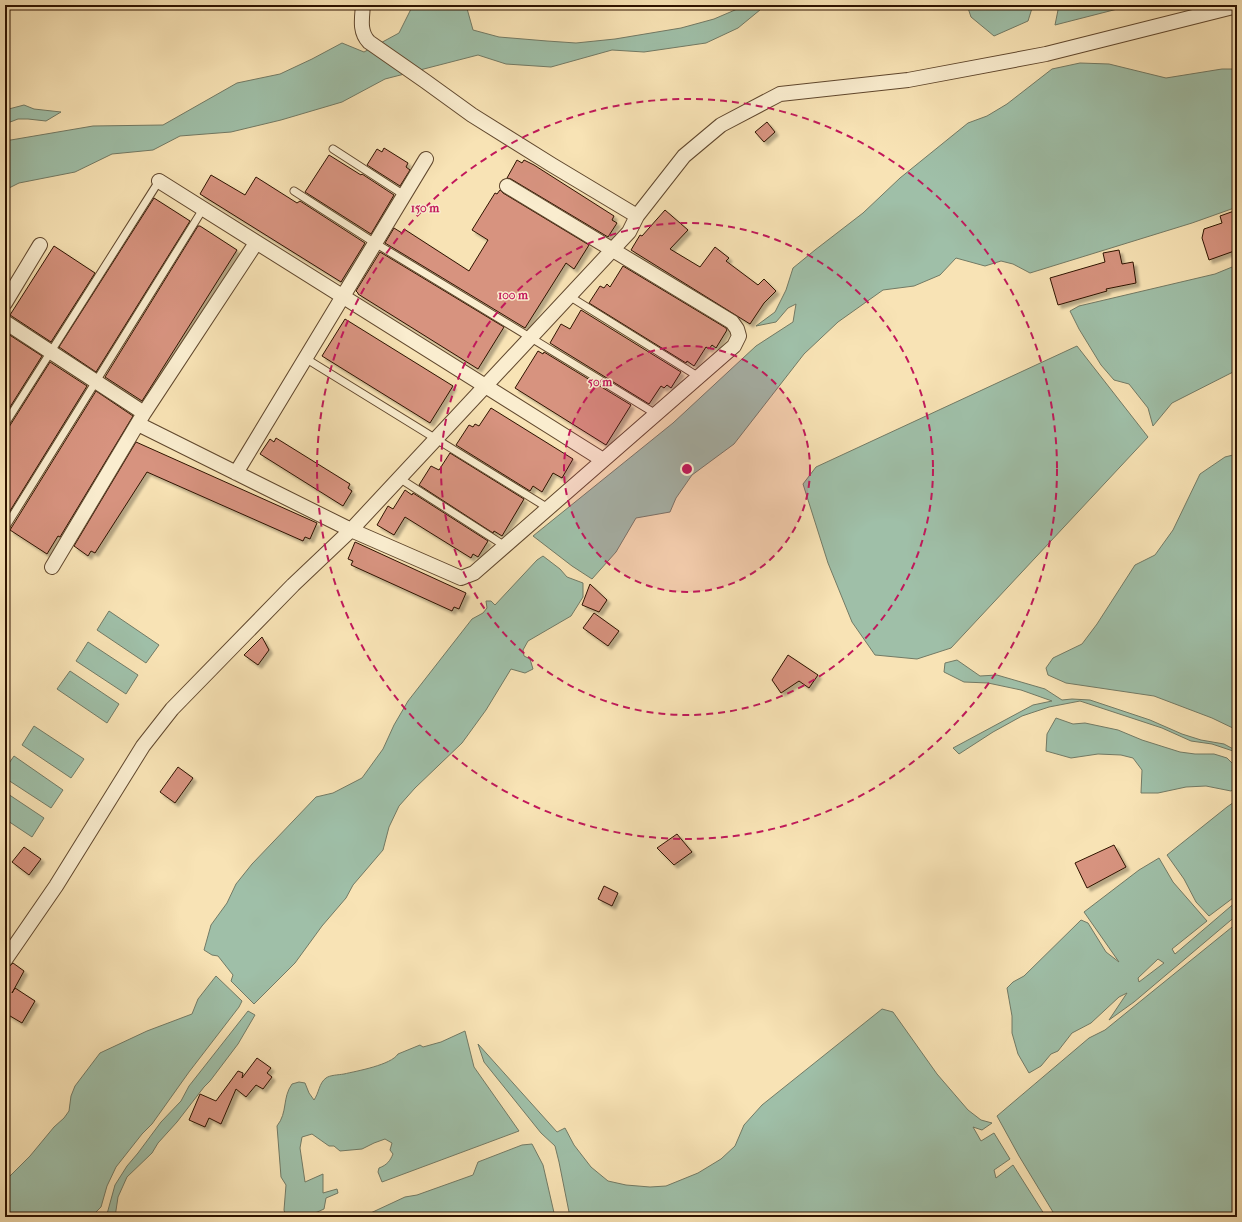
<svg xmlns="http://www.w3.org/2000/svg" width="1242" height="1222" viewBox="0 0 1242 1222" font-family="'IM FELL French Canon',serif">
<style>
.water{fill:#9fbfa8;stroke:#727a65;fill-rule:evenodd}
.building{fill:#d7937f;stroke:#2e1300;filter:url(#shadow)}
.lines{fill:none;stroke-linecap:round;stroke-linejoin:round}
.service-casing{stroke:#60472d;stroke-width:9}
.minor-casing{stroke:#60472d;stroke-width:16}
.service{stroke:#faedcf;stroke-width:7}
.minor{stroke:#faedcf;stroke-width:14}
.ring{fill:none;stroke:#c2185b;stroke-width:2;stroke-dasharray:7 5}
.centre{fill:#c2185b;stroke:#faedcf;stroke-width:2}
.ring-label{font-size:12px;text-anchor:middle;font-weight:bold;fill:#c2185b;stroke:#faedcf;stroke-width:3;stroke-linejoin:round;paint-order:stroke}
</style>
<defs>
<filter id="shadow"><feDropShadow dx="3.5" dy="3.5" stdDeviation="1" flood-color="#0004"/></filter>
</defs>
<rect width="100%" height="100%" fill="#f8e3b5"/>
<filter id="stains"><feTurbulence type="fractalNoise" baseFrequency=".005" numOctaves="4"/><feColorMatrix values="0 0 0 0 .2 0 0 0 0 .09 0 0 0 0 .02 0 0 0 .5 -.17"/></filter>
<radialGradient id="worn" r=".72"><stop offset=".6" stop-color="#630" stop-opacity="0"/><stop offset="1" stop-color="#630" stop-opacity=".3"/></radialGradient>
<!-- water -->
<path class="water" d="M 413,5 L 466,5 L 473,30 L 499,37 L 547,41 L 576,43 L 615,39 L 681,28 L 714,19 L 735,10 L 743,5 L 766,5 L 738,28 L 706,43 L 644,52 L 612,50 L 551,67 L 506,64 L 478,55 L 385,79 L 342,102 L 281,120 L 231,132 L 180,136 L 153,150 L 112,154 L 75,172 L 19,183 L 5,190 L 5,141 L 93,126 L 163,125 L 237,83 L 280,74 L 312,59 L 342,43 L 364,52 L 399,33 Z
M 967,5 L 1033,5 L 1028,21 L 994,36 L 971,17 Z
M 1059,5 L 1133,5 L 1055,25 Z
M 1080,63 L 1109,64 L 1166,78 L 1222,69 L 1237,69 L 1237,207 L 1192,223 L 1030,273 L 1013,264 L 1001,261 L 985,266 L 956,258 L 940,275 L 914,286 L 883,290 L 838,322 L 804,354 L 734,444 L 692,475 L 676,498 L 670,512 L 636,518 L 616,552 L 592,579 L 572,566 L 533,536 L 673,423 L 756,346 L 793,322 L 796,304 L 788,308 L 776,322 L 756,326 L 775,312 L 786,290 L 793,268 L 815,250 L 863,213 L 900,178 L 968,123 L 987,116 L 1007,104 L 1052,69 Z
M 24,105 L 34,109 L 61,112 L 46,121 L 28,119 L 18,119 L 5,124 L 5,110 Z
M 1237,265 L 1237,370 L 1172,403 L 1153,426 L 1148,408 L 1129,384 L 1114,380 L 1101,365 L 1079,329 L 1070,311 L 1079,306 L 1215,274 Z
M 1077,346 L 1148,437 L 951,648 L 917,659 L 875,655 L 852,622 L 828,563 L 803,484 L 816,467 Z
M 1237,454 L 1237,730 L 1212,718 L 1154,696 L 1066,683 L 1048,675 L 1046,668 L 1053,658 L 1082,644 L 1097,624 L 1135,565 L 1155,555 L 1173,530 L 1200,474 L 1225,457 Z
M 543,556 L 560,569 L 567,577 L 583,583 L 583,597 L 571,616 L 528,641 L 523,650 L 524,656 L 530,659 L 533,669 L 525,673 L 511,669 L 486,710 L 462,743 L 415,788 L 399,806 L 389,827 L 383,850 L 353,885 L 346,898 L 322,926 L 295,963 L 254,1004 L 231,981 L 233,975 L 218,956 L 212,955 L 204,950 L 211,925 L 227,903 L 236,884 L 252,864 L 316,797 L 333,793 L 362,778 L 383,749 L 394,725 L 408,701 L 472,619 L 483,613 L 487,608 L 486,601 L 491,601 L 495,605 L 537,560 Z
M 109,611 L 159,645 L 146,663 L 97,630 Z
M 88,642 L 138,675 L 126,694 L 76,661 Z
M 957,660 L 980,676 L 997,675 L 1045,689 L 1062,700 L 1072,699 L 1090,700 L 1150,720 L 1182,734 L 1201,740 L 1224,744 L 1237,751 L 1237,755 L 1233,751 L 1212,744 L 1191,741 L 1162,728 L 1080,701 L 1049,707 L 1022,716 L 993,732 L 959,754 L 953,748 L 1033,705 L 1052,701 L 1021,690 L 988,683 L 964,682 L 944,672 L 945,663 Z
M 70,671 L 119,704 L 107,723 L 57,689 Z
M 1056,718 L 1073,724 L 1085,723 L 1118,730 L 1142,740 L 1180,752 L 1195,754 L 1214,754 L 1227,758 L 1237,768 L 1237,787 L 1231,791 L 1206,786 L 1186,787 L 1158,793 L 1141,793 L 1142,770 L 1133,758 L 1121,755 L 1098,754 L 1071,758 L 1046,751 L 1047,734 Z
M 34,726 L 84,759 L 71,778 L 22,745 Z
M 14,756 L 63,790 L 51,808 L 5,778 L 5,769 Z
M 5,792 L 44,818 L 32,837 L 5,819 Z
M 1237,800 L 1237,895 L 1209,916 L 1196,902 L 1184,879 L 1167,855 L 1227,807 Z
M 1159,858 L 1173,882 L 1207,921 L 1172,949 L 1175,954 L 1237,901 L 1237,915 L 1134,1002 L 1109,1020 L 1127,993 L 1119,997 L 1091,1023 L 1072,1033 L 1058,1051 L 1051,1054 L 1041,1066 L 1029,1073 L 1018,1054 L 1012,1033 L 1012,1016 L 1007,988 L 1013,982 L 1024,976 L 1081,920 L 1088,923 L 1106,952 L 1119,962 L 1084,912 L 1139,870 ZM 1158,959 L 1164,963 L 1139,982 L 1138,978 Z
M 1237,923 L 1237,1217 L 1056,1217 L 1019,1156 L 997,1116 L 1089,1038 L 1105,1030 Z
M 216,976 L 242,1001 L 239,1007 L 189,1072 L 152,1124 L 142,1134 L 116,1167 L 107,1186 L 101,1207 L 91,1217 L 5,1217 L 5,1181 L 30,1156 L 54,1127 L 64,1118 L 69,1111 L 71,1096 L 75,1086 L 100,1053 L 147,1031 L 192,1014 L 198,999 Z
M 882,1009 L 893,1012 L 937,1074 L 968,1110 L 981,1120 L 992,1123 L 982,1130 L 973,1127 L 981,1141 L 994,1133 L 1010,1159 L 994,1170 L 996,1178 L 1013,1165 L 1046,1217 L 570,1217 L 559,1162 L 555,1146 L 541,1133 L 484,1062 L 478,1044 L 557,1132 L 565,1128 L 574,1145 L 591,1167 L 608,1181 L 626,1185 L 650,1187 L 666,1186 L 698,1173 L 721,1159 L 735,1146 L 744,1125 L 762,1105 Z
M 248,1011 L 255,1015 L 238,1044 L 210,1081 L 204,1087 L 177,1122 L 158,1143 L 152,1153 L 127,1177 L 118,1197 L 115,1217 L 105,1217 L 107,1214 L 115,1185 L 127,1166 L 138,1153 L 161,1122 L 181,1101 L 189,1086 Z
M 465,1031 L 474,1067 L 519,1131 L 382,1182 L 378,1172 L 379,1168 C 387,1165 390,1161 393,1154 L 390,1150 L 392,1143 L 385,1139 L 374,1143 L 362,1149 L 340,1151 L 334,1146 L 329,1146 L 312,1134 L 302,1137 L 300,1148 L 305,1182 L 323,1174 L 323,1193 L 337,1189 L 338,1193 L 326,1198 L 324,1209 L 306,1217 L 286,1217 L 284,1210 L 286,1185 L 281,1177 L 277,1126 C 288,1112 282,1098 292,1084 L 299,1082 L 305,1083 L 309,1093 L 314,1100 C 319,1093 319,1083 326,1078 C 330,1075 338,1075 344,1074 C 357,1071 391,1065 398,1054 L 420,1045 L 423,1047 L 441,1042 Z
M 532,1144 L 543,1165 L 555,1217 L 362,1217 L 405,1197 L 417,1195 L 473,1175 L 478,1162 L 522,1145 Z"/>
<!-- building -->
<path class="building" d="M 767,122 L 775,132 L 764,142 L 755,132 Z
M 384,148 L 408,163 L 406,167 L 410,170 L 400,186 L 367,165 L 377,149 L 382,152 Z
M 329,155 L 361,175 L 362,174 L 394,195 L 371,234 L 305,192 Z
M 517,160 L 522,163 L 524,160 L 534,165 L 614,216 L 612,220 L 617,223 L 608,237 L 511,179 L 507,178 Z
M 211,175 L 245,195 L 256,177 L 297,203 L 300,201 L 365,243 L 341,282 L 200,194 Z
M 500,190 L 503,193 L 589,245 L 574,269 L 566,263 L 525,328 L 385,243 L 394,228 L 402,233 L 404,229 L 469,271 L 488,240 L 472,230 L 495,193 L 497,194 Z
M 154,198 L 190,221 L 96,372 L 59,347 Z
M 665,210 L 688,230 L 670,249 L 700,267 L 715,247 L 729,258 L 726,261 L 758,285 L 764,279 L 776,291 L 764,303 L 750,324 L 631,250 L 640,235 L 642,236 Z
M 1237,210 L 1237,250 L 1209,260 L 1202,238 L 1204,229 L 1222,223 L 1220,216 Z
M 198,226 L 200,226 L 237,250 L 142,401 L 105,377 Z
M 54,246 L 95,273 L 51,342 L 10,315 Z
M 1119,250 L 1122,264 L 1133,262 L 1136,283 L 1106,289 L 1107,291 L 1058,305 L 1050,278 L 1105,262 L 1103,253 Z
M 380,252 L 504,327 L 478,369 L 358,294 L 358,293 L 356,291 Z
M 623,266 L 726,328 L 727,330 L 716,348 L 712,345 L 709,349 L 706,347 L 694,366 L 687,361 L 686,363 L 589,303 L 600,286 L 604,288 L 607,284 L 610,287 Z
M 581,310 L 681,372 L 671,388 L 667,385 L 664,388 L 661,386 L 649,404 L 550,343 L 561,324 L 570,329 Z
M 345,319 L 453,386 L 430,423 L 322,356 Z
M 5,332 L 42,356 L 5,415 Z
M 538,351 L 543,354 L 544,352 L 631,405 L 606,445 L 515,388 Z
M 50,362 L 87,386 L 5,519 L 5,429 L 9,427 Z
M 96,391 L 133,416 L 60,537 L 58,536 L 47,554 L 10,530 Z
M 491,408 L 573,459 L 562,478 L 553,473 L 542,492 L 533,486 L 530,491 L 456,445 L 469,425 L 473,427 L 475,424 L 479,426 Z
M 276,438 L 350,484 L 348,488 L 352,491 L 343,506 L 260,454 L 270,439 L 274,442 Z
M 136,442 L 317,523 L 310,539 L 305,537 L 303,541 L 147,472 L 95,553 L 91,551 L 88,556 L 74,546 Z
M 450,453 L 524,499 L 502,536 L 494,531 L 493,533 L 419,485 L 431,466 L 439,470 Z
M 405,490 L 412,495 L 413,493 L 488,541 L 478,557 L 473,554 L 471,558 L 405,517 L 394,535 L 377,525 L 388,506 L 393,509 Z
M 355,542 L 466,593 L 459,609 L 454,607 L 452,611 L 351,565 L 353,561 L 348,559 Z
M 590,584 L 607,600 L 599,612 L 582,605 Z
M 594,613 L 619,631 L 608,646 L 583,628 Z
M 262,637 L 269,650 L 258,665 L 244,655 Z
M 788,655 L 818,675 L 809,688 L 799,681 L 781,693 L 772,680 Z
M 178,767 L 193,778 L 175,803 L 160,792 Z
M 677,834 L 692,852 L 674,865 L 657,848 Z
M 1114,845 L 1126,867 L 1087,888 L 1075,863 Z
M 24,847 L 41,859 L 29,875 L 12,862 Z
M 604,886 L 618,893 L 612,906 L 598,899 Z
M 13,963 L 24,971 L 12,993 L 15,988 L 35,1001 L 22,1023 L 5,1013 L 5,968 L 9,967 Z
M 257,1058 L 271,1068 L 267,1073 L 272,1077 L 263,1089 L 256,1085 L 246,1097 L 236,1089 L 221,1124 L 209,1118 L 205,1127 L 189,1120 L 200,1094 L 216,1101 L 238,1071 L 243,1073 L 242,1078 Z"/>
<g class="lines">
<defs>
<path id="service" d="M 333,149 L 404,195
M 294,191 L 375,243 L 656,414
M 569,296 L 699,377
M 305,358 L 548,508
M 5,424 L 159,181
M 399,478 L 505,546
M 5,528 L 203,209"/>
<path id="minor" d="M 363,5 C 362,18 359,32 369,42 L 425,81 L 472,115 L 552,165 L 637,216
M 159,181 L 603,460
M 5,303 L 40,245
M 5,322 L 144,413
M 138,424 L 351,530 L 461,578 L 474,573 L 734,346 L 739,336 L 737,329 L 732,322 L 507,186
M 236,473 L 426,159
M 52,567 L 144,413 L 256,243
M 5,960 L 56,886 L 143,746 L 172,709 L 293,585 L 351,530 L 629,232 L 637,216 L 684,156 L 721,125 L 780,94 L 908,80 L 1046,54 L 1237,6"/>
</defs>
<!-- service casing -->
<use href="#service" class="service-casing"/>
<!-- minor casing -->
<use href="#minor" class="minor-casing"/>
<!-- service -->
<use href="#service" class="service"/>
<!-- minor -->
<use href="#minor" class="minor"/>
</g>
<!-- distance rings -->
<circle cx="687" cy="469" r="123" fill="#c2185b" fill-opacity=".12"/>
<g class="ring">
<circle cx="687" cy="469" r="123"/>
<circle cx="687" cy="469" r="246"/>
<circle cx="687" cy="469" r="370"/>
</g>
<circle cx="687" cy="469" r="6" class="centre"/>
<g class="ring-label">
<text x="425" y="212">150 m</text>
<text x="513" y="299">100 m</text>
<text x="600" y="386">50 m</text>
</g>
<!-- margin -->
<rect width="1242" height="1222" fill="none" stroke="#f8e3b5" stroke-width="20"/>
<rect x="6" y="6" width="1230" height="1210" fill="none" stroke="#2e1300" stroke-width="2"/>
<rect x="10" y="10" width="1222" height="1202" fill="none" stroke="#2e1300"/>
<rect width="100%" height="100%" filter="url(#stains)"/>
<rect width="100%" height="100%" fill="url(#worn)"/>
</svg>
